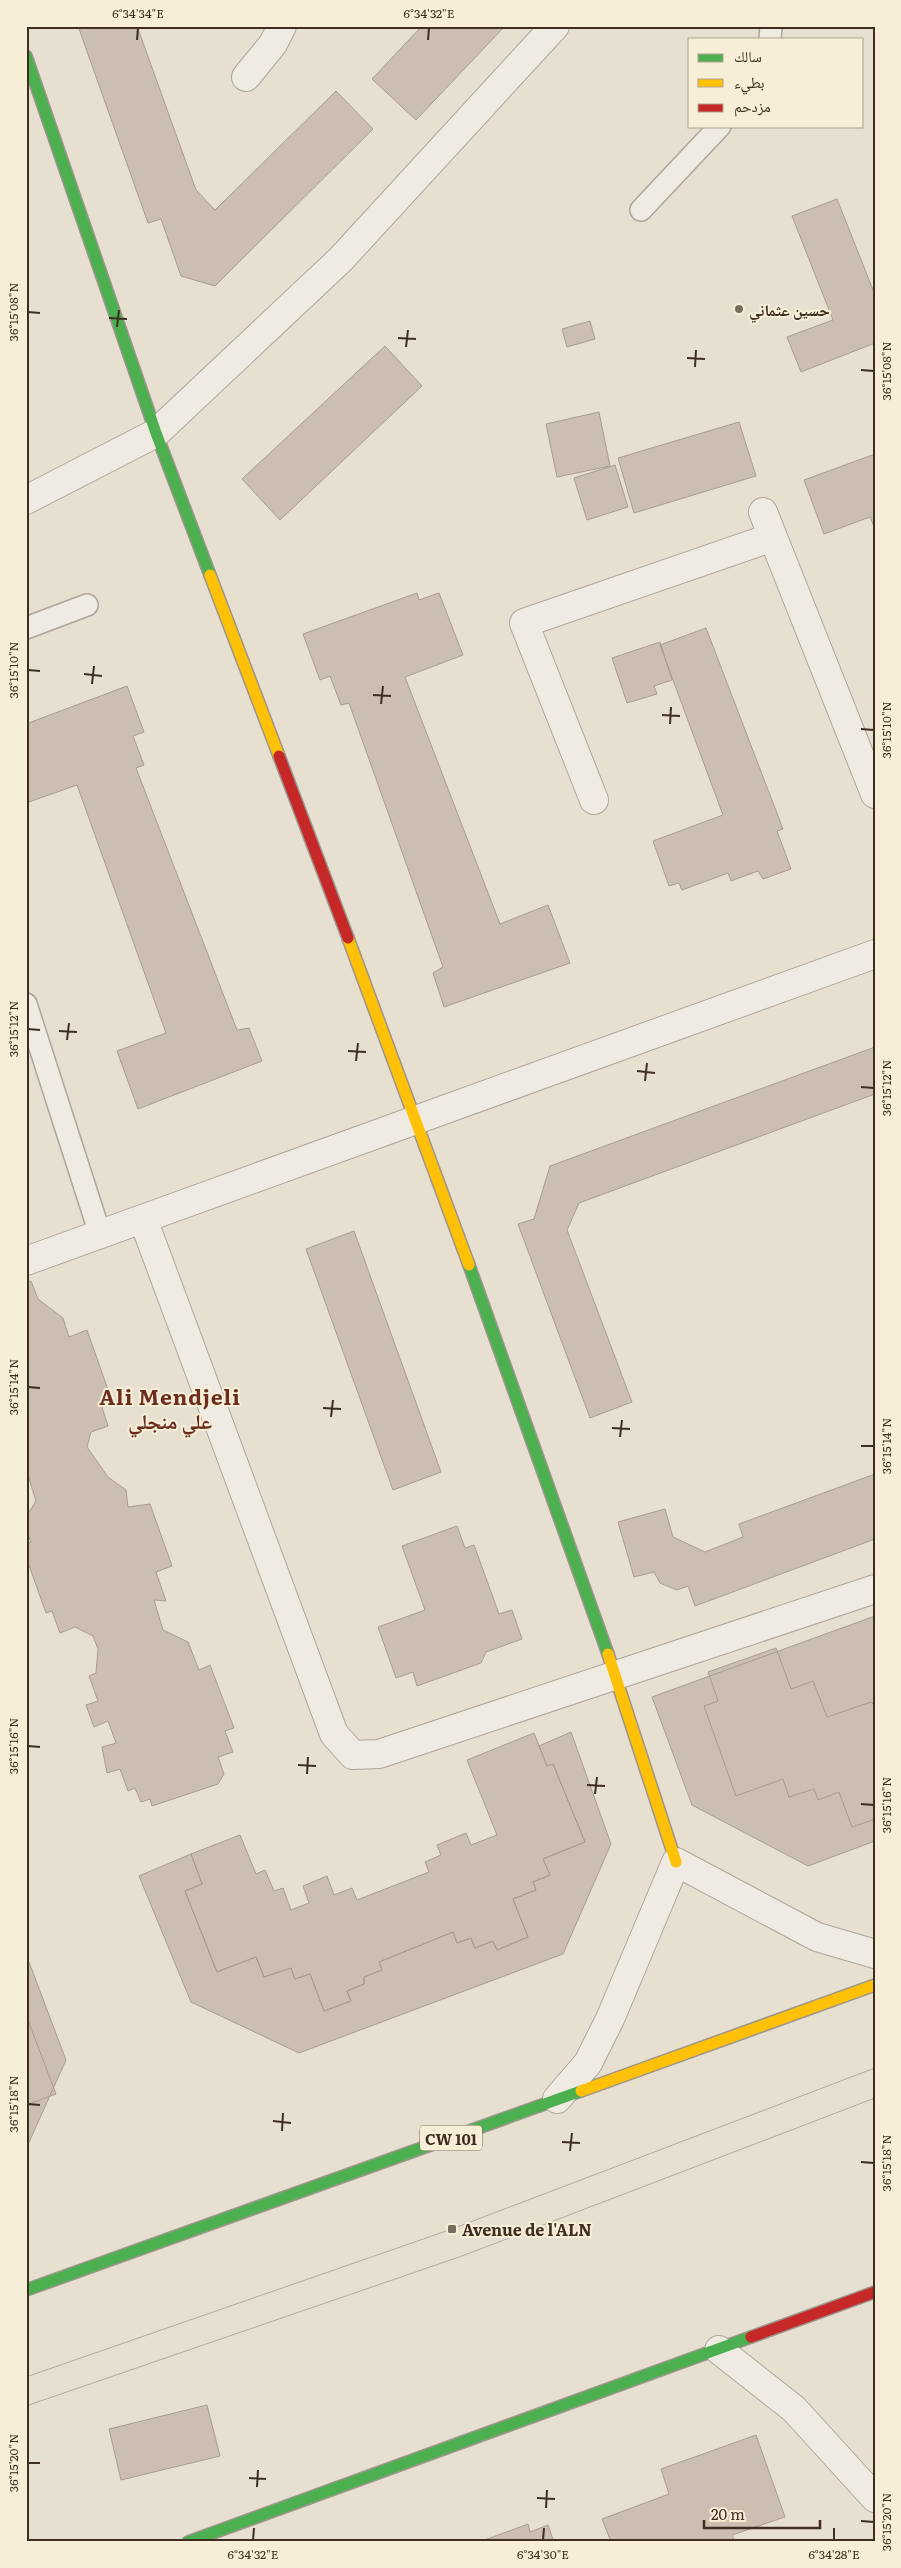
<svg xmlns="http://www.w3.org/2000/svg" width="901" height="2568" viewBox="0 0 901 2568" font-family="Literata,'Noto Naskh Arabic',serif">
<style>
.building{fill:#cbbfb2;stroke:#a89c90}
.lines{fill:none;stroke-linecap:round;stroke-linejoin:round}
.lane-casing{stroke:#ada599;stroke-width:24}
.street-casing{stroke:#ada599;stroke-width:30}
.fast-casing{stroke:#9c958a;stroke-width:14}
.slow-casing{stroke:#9c958a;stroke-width:14}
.jam-casing{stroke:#9c958a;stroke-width:14}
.lane{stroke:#efebe3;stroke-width:21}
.street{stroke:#efebe3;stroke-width:28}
.fast{stroke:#4caf50;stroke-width:11}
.slow{stroke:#ffc107;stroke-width:11}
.jam{stroke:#c62828;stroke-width:11}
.tram{stroke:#afaaa2;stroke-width:1}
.ticks{fill:none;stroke:#3d2e20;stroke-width:2}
.poi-dot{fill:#786c5e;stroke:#f7eed8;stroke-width:2}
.labels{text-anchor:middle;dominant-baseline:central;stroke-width:4;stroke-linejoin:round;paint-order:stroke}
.shield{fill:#f7eed8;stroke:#756857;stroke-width:1}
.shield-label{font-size:15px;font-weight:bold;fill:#3d2e20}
.poi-label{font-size:16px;font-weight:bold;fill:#3d2e20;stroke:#f7eed8;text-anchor:start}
.district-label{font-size:21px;font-weight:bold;letter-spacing:1px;fill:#6b2e1e;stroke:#f7eed8}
.neatline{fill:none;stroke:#3d2e20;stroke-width:2}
.ticks-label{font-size:12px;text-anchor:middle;fill:#3d2e20}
</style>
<rect width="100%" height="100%" fill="#e7e0d1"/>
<!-- building -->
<path class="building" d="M 78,26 L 137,26 L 196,190 L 215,210 L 336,91 L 373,129 L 215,286 L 181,276 L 161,219 L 148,223 Z
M 422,26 L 505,26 L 416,120 L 372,79 Z
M 837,199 L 875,295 L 875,343 L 801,372 L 787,337 L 833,320 L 792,216 Z
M 590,321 L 595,339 L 567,347 L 562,329 Z
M 385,346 L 422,386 L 280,520 L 242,479 Z
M 599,412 L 610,466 L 557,477 L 546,424 Z
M 739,422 L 756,476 L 634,513 L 618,458 Z
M 875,454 L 875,529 L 870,517 L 824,534 L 804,480 Z
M 615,465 L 628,507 L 587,520 L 574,478 Z
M 417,593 L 419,600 L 439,593 L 463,655 L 405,677 L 500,924 L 548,905 L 570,963 L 444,1007 L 433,973 L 443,967 L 349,703 L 341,705 L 330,676 L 320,680 L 303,634 Z
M 706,628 L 783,829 L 777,831 L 791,869 L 763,879 L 758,871 L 731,881 L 728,873 L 682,890 L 679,883 L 669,886 L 653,841 L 723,815 L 660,645 Z
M 660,642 L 672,680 L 654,686 L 657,694 L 627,703 L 612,658 Z
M 127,686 L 144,732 L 133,736 L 144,765 L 136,768 L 237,1030 L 249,1028 L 262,1061 L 138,1109 L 117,1051 L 166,1033 L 77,785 L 26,803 L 26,724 Z
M 875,1047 L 875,1094 L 579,1203 L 567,1230 L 632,1402 L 590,1418 L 518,1224 L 534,1219 L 550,1166 Z
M 354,1231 L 441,1472 L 393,1490 L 306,1249 Z
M 31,1281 L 38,1299 L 63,1318 L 69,1337 L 87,1330 L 113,1404 L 102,1407 L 108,1426 L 91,1432 L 87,1447 L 108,1477 L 126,1490 L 128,1507 L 150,1504 L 172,1566 L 156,1572 L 166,1601 L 154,1600 L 163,1630 L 188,1642 L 199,1670 L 210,1665 L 234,1728 L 225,1731 L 233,1752 L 218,1757 L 224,1774 L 218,1784 L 152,1806 L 150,1799 L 141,1802 L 135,1788 L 128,1791 L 120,1769 L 107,1773 L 102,1747 L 116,1743 L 108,1721 L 94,1727 L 86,1705 L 98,1701 L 89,1676 L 96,1673 L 98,1649 L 93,1636 L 75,1627 L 60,1633 L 52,1611 L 46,1613 L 26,1557 L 26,1544 L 31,1542 L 26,1530 L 26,1517 L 36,1501 L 26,1469 L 26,1283 Z
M 875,1474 L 875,1539 L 695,1606 L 688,1586 L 677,1590 L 660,1583 L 654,1572 L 634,1577 L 618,1522 L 665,1509 L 673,1537 L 705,1552 L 743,1537 L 739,1524 Z
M 457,1526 L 465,1548 L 474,1545 L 499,1614 L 512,1610 L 522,1639 L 486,1652 L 481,1663 L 417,1686 L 413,1672 L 396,1678 L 378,1627 L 425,1610 L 402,1546 Z
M 875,1616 L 875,1841 L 808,1866 L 692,1805 L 652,1697 Z
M 776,1648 L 791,1689 L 813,1681 L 827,1717 L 871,1702 L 875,1706 L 875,1819 L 852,1827 L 839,1792 L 818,1800 L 814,1789 L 789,1797 L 783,1779 L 736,1796 L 704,1706 L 718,1701 L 708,1672 Z
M 571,1732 L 611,1844 L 563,1954 L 299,2053 L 191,2002 L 139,1876 L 191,1854 L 202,1884 L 185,1891 L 217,1972 L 256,1957 L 264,1977 L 291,1968 L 295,1979 L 310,1974 L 324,2011 L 351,2001 L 347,1991 L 364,1984 L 364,1977 L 382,1970 L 379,1962 L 453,1932 L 457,1943 L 471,1938 L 475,1948 L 493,1941 L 497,1950 L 528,1937 L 513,1899 L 536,1890 L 533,1882 L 550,1875 L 543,1859 L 585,1842 L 553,1764 L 547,1766 L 539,1746 Z
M 534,1733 L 547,1766 L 553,1764 L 585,1842 L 543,1859 L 550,1875 L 533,1882 L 536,1890 L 513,1899 L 528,1937 L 497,1950 L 493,1941 L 475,1948 L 471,1938 L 457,1943 L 453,1932 L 379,1962 L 382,1970 L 364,1977 L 364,1984 L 347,1991 L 351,2001 L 324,2011 L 310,1974 L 295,1979 L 291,1968 L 264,1977 L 256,1957 L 217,1972 L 185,1891 L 202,1884 L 191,1854 L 240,1835 L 256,1874 L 265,1870 L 274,1891 L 283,1888 L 291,1910 L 309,1903 L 303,1886 L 327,1876 L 334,1895 L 352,1888 L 357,1900 L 429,1872 L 425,1862 L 441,1855 L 437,1845 L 466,1833 L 471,1845 L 497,1835 L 467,1760 Z
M 29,1962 L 66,2060 L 26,2149 L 26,1963 Z
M 26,2015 L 56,2094 L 26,2105 Z
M 207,2405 L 220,2456 L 121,2480 L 109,2429 Z
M 756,2435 L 785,2517 L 732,2535 L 735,2542 L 611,2542 L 602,2519 L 669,2494 L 661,2469 Z
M 528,2524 L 530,2532 L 548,2525 L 554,2542 L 479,2542 Z"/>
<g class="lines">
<defs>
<path id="lane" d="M 770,39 L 771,26
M 641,210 L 720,126
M 26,628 L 87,605
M 26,1004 L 100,1234"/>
<path id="street" d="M 246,77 L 273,44 L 282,26
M 26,500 L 156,433 L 341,259 L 555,26
M 763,512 L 875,794
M 594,800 L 524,623 L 773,537
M 143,1219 L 334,1734 L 353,1755 L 379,1754 L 875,1589
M 26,1261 L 875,954
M 557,2099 L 588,2063 L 610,2019 L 676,1862 L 817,1937 L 875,1954
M 719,2350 L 794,2409 L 875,2498"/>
<path id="fast" d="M 26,56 L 156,433 L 210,575
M 469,1265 L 608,1654
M 26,2290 L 581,2091
M 188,2542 L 751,2337"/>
<path id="slow" d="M 210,575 L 279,756
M 348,938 L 469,1265
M 608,1654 L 676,1862
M 581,2091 L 875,1985"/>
<path id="jam" d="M 279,756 L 348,938
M 751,2337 L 875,2292"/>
</defs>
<!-- lane casing -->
<use href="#lane" class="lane-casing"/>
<!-- street casing -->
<use href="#street" class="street-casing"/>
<!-- fast casing -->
<use href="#fast" class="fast-casing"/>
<!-- slow casing -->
<use href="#slow" class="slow-casing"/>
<!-- jam casing -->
<use href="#jam" class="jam-casing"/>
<!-- lane -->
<use href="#lane" class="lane"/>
<!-- street -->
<use href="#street" class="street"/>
<!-- fast -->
<use href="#fast" class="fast"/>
<!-- slow -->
<use href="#slow" class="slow"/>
<!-- jam -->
<use href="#jam" class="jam"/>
<!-- tram -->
<path class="tram" d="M 26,2377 L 452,2229 L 875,2068
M 26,2406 L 462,2256 L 875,2098"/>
</g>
<!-- ticks -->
<path class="ticks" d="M 137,40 L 138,28M 428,40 L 429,28M 28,312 L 40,313M 109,318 L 127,319M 117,327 L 119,310M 398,338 L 416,339M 406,347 L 408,330M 687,358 L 705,359M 695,367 L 696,350M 861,370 L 874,371M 28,670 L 40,671M 84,674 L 102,676M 92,684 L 94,666M 373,695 L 391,696M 381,704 L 383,686M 662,715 L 680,716M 670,724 L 671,707M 861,729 L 874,730M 28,1029 L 40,1030M 59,1031 L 77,1032M 67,1040 L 69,1023M 348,1051 L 366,1052M 356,1061 L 358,1043M 637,1071 L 655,1073M 645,1081 L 647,1063M 861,1087 L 874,1088M 28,1387 L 40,1388M 323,1408 L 341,1409M 331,1417 L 333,1400M 612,1428 L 630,1429M 620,1437 L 622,1420M 861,1446 L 874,1446M 28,1746 L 40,1747M 298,1765 L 316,1766M 307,1774 L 308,1757M 587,1785 L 605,1786M 595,1794 L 597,1777M 861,1804 L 874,1805M 28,2104 L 40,2105M 273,2121 L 291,2123M 282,2131 L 283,2113M 562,2142 L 580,2143M 570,2151 L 572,2133M 861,2162 L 874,2163M 28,2463 L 40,2463M 249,2478 L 266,2479M 257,2487 L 258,2470M 537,2498 L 555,2499M 546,2508 L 547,2490M 861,2521 L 874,2522M 253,2540 L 254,2528M 543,2540 L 544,2528M 834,2540 L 834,2528"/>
<!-- markers -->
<g class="poi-dot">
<circle cx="739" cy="309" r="5"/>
<rect x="447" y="2224" width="10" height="10" rx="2.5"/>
</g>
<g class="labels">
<!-- shield labels -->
<rect class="shield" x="420" y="2125.5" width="62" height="25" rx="4"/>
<g class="shield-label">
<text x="451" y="2138">CW 101</text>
</g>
<!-- poi labels -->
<g class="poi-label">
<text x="749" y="309">حسين عثماني</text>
<text x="462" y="2229">Avenue de l'ALN</text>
</g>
<!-- district labels -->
<g class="district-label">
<text x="170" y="1395">Ali Mendjeli<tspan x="170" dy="24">علي منجلي</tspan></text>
</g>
</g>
<!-- border -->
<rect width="901" height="2568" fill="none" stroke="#f7eed8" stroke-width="55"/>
<!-- legend -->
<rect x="688" y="38" width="175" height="90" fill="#f7eed8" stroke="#ada18e"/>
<rect x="698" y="54" width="25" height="8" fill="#4caf50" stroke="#ada18e"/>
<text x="734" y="62" font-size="15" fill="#3d2e20">سالك</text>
<rect x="698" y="79" width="25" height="8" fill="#ffc107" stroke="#ada18e"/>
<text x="734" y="88" font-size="15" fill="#3d2e20">بطيء</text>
<rect x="698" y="104" width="25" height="8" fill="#c62828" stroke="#ada18e"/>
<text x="734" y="112" font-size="15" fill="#3d2e20">مزدحم</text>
<!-- scale -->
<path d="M704 2520v8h116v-8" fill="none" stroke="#3d2e20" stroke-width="2.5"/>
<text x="711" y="2520" font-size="15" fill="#3d2e20" stroke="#f7eed8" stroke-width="4" paint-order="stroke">20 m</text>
<rect x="28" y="28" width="846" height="2512" class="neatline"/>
<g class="ticks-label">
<text x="138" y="18">6°34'34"E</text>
<text x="429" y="18">6°34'32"E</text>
<text transform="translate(14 312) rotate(-90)" y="4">36°15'08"N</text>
<text transform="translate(887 371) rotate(-90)" y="4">36°15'08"N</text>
<text transform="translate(14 670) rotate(-90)" y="4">36°15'10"N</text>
<text transform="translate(887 730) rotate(-90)" y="4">36°15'10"N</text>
<text transform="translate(14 1029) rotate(-90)" y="4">36°15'12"N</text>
<text transform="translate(887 1088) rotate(-90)" y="4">36°15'12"N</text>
<text transform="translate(14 1387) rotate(-90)" y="4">36°15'14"N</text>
<text transform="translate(887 1446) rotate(-90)" y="4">36°15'14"N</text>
<text transform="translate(14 1746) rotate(-90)" y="4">36°15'16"N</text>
<text transform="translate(887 1805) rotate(-90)" y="4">36°15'16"N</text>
<text transform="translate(14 2104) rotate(-90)" y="4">36°15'18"N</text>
<text transform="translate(887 2163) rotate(-90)" y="4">36°15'18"N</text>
<text transform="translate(14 2463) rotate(-90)" y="4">36°15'20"N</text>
<text transform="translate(887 2522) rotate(-90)" y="4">36°15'20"N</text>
<text x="253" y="2559">6°34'32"E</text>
<text x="543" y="2559">6°34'30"E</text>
<text x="834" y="2559">6°34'28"E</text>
</g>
</svg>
